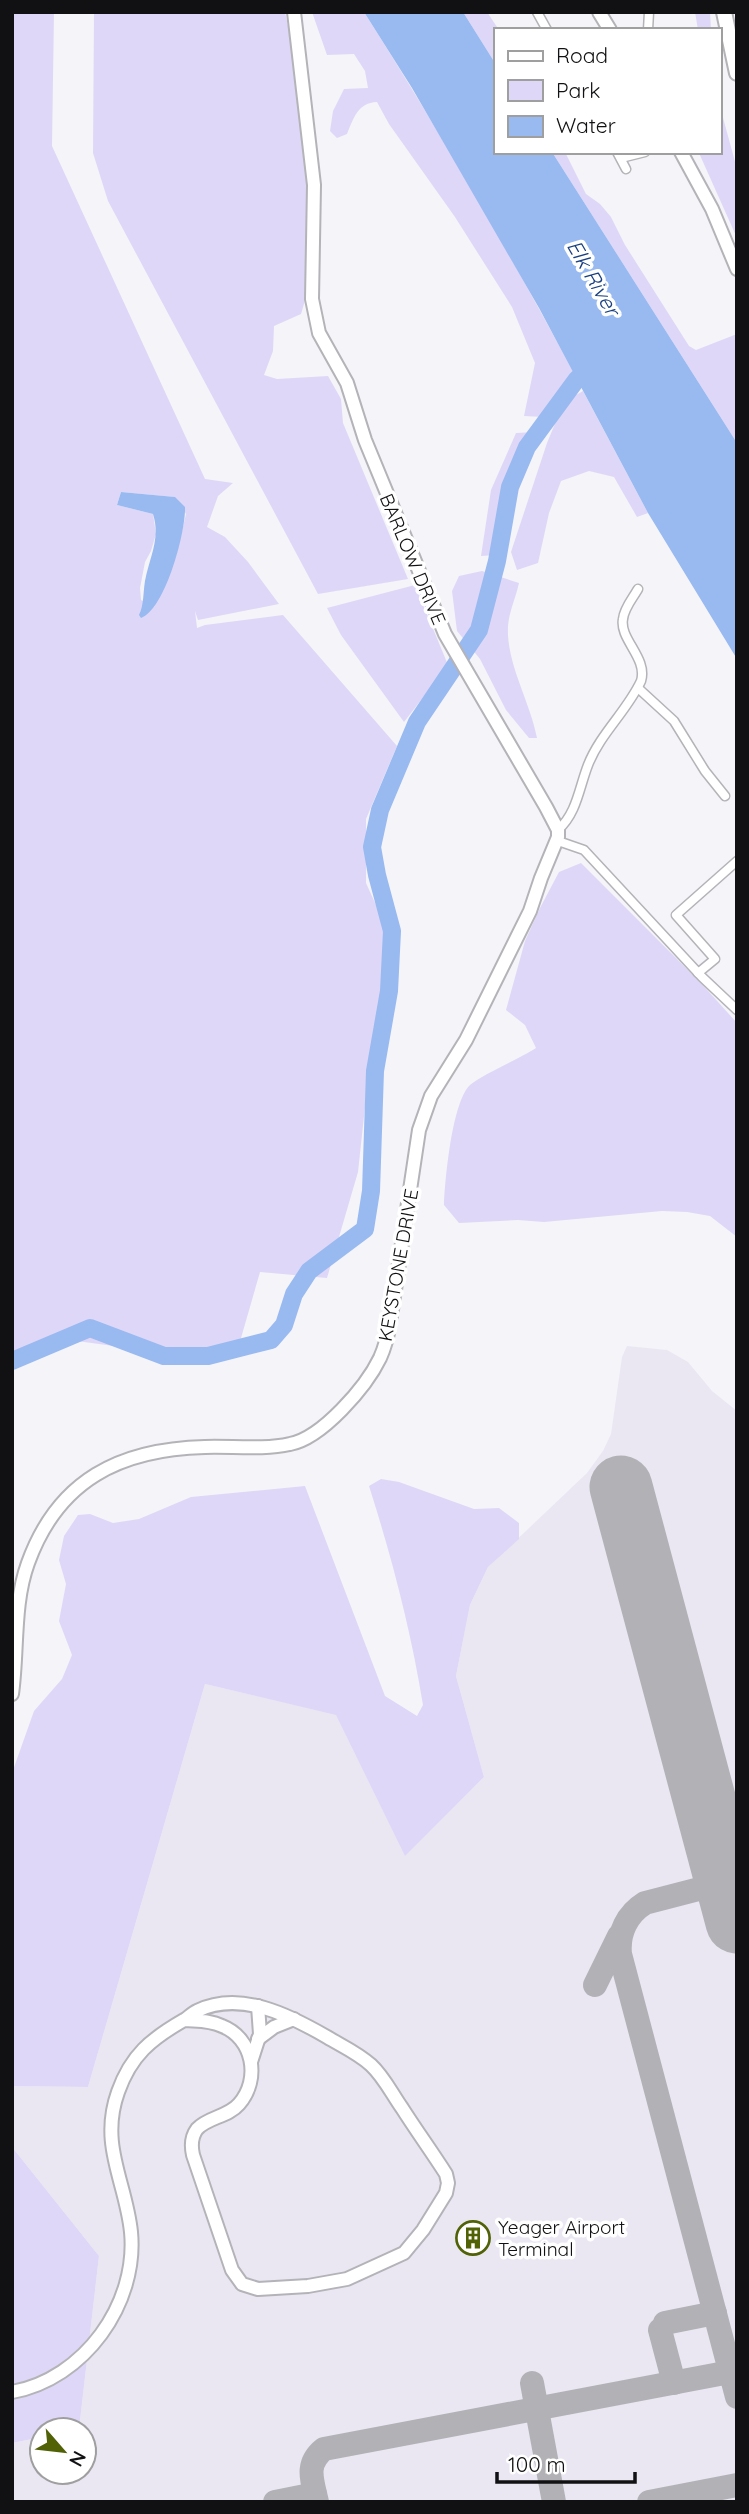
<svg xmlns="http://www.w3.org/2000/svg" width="749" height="2514" font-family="Quicksand,sans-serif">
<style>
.built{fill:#eae7f3}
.green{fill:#dfd7f7;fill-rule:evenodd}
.water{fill:#98baf0}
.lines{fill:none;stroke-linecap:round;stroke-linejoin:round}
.river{stroke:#98baf0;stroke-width:18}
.taxiway{stroke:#b2b2b6;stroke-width:24}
.runway{stroke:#b2b2b6;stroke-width:63}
.street-casing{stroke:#b4b3b8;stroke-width:11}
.secondary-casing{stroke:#b4b3b8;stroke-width:16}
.primary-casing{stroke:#b4b3b8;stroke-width:16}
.highway-casing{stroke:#b4b3b8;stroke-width:18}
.street{stroke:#fff;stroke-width:8}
.secondary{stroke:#fff;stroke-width:12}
.primary{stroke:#fff;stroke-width:12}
.highway{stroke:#fff;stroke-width:14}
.labels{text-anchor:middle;stroke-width:7;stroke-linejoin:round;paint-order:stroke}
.street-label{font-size:19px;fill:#111012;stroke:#fff}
.poi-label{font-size:19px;fill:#111012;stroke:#fff;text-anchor:start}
.water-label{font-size:21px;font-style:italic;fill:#183f7f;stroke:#fff}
</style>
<rect width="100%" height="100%" fill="#f5f4f9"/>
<path class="built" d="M627,1346L667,1350L688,1362L712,1391L737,1411V2502H12V2443L42,2437V2472H84V2430H75L79,2429L99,2256L12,2147V2086L88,2087L205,1684L336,1714L405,1855L484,1777L456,1676L470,1605L488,1567L587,1473L603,1451L611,1434L622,1357Z"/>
<g class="green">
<path d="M12,12H54L52,146L205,479L233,483L218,496L207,527L225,537L248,562L279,604L198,620L195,611L197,628L205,625L283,615L397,746L366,819V883L385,925L387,975L368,1079L358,1172L327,1278L260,1272L239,1345L182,1361L136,1349L62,1339L12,1359ZM121,492L174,497L186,514L176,556L154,607L141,600L140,588L145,562L151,551L156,534L153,514L117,505Z"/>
<path d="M94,12H285L297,68L312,227L306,297L301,314L274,326L273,351L264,375L277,379L328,376L341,399L343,423L408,579L318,594L108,201L93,153Z"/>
<path d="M312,12H364C439,130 509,252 575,375L543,417L524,416L535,363L512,307L455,217L389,124L377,102C358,103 354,117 347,134L337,138L330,131L333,111L344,89L368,88L365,71L354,54L327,55Z"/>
<path d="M463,12H487L499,30H495V63Z"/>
<path d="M695,12H710L711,30H698Z"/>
<path d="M719,103L737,169V238L699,153L719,152Z"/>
<path d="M552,152H565L586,194L600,204L611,217L625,245L689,346L696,350L737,334V443Z"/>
<path d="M583,391L648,513L637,517L614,477L589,471L561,481L549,513L538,563L517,570L511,552L547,443L564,402Z"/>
<path d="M535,432L510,473L501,509L496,555L481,556L491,490L516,433Z"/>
<path d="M482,571L519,583C516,597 509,612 508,626C506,663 530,701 537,738H529L506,710L480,659L457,631L452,591L459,576Z"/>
<path d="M415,585L448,665L404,722L341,635L327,608Z"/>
<path d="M581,863L700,982L737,1023V1237L710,1216L687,1212L662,1211L544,1222L518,1220L459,1223L444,1205C445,1180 452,1102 470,1085C483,1074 519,1059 536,1048L525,1025L506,1010L525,941L540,908L559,872Z"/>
<path d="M381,1479L399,1482L474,1509L499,1508L519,1523V1539L488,1567L470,1605L456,1676L484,1777L405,1856L336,1715L205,1684L88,2087L12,2086V1773L34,1711L62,1679L72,1655L59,1621L66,1584L59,1560L64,1536L78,1515L90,1514L113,1523L139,1519L191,1497L305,1486L385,1696L417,1716L423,1705C411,1631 392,1558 369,1486Z"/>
<path d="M12,2147L99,2256L79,2429L42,2430V2437L12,2443Z"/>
</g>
<g class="water">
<path d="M364,12H463L495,63V152H552L737,443V659L648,513L539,308L412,88Z"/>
<path d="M121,492L175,497L185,507C186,532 165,610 141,618L139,615C144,605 143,593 145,581C149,558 161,539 153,514L117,505Z"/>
</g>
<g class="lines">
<path class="river" d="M12,1361L90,1328L164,1356H208L271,1340L284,1325L294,1294L309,1271L365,1229L371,1191L375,1071L389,991L392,931L377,875L372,847L380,810L417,722L479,630L497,561L510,487L527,447L577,379"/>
<g class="taxiway">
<path d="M726,1882L645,1903C627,1914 618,1933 620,1954L737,2397"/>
<path d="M595,1985L619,1936"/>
<path d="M665,2323L715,2313"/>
<path d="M660,2330L674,2383"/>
<path d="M532,2383L554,2502"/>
<path d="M275,2502L315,2494"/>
<path d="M317,2502C312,2480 305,2464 324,2449L730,2372"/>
<path d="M649,2502L737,2485"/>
</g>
<path class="runway" d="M621,1487L737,1922"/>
<g class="street-casing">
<g id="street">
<path d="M537,12L547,30"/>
<path d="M648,30L649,12"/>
<path d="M617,152L626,169"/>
<path d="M621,158L645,152"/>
<path d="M638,688L674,721L705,771L725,796"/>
<path d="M558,830C577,813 579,788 588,765C600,734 627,711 641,681C648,658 619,639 623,619C624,608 633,598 638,589"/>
<path d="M558,841L584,850L702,977L737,1010"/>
<path d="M698,973L715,959L676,915L737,861"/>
</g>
</g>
<g class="secondary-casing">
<g id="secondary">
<path d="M12,1694C18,1651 13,1604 28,1563C58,1480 120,1449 205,1447C232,1446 263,1450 290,1444C322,1438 366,1387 380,1358C385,1347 388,1335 390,1323L419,1130L431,1096L466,1040L530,911L541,878L558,837V830L546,807L445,634L365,440L347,383L319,333L312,299L314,185L294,12"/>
<path d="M258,2039L274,2027L294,2019"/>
<path d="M251,2062L260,2034L258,2006"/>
<path d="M12,2392C84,2379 138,2304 131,2232C126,2182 99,2145 118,2092C131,2055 151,2039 184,2020C188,2018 192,2013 197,2011C240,1990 289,2015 327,2037C342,2046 358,2053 371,2065C384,2077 392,2094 402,2108C416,2130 432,2152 446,2174L448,2183L446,2193L423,2230L404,2253L347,2279L308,2286L258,2289L242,2284L232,2270L193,2155C191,2146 191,2137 197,2129C208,2117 228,2117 239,2104C261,2079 253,2038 222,2026C210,2020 197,2021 185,2020"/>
</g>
</g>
<g class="primary-casing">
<g id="primary">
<path d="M599,12L610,30"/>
<path d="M681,152L712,209L737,269"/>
</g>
</g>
<g class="highway-casing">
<path id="highway" d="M724,12L737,73"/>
</g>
<use href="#street" class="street"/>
<use href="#secondary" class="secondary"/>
<use href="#primary" class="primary"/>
<use href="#highway" class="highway"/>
</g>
<defs>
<g id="building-ring" transform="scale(1.75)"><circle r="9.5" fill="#fff" stroke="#506106" stroke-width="1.5"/><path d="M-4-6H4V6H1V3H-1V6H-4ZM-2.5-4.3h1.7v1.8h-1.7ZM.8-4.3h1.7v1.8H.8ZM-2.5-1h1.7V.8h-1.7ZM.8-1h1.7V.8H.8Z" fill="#506106"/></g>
</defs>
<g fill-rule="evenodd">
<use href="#building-ring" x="473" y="2238"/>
</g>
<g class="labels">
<g class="street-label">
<text transform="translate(413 559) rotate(67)" y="7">BARLOW DRIVE</text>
<text transform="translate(398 1265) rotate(-80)" y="7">KEYSTONE DRIVE</text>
</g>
<g class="poi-label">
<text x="498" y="2234">Yeager Airport<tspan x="498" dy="22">Terminal</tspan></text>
</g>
<g class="water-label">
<text transform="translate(593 278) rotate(60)" y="7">Elk River</text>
</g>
</g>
<rect width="749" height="2514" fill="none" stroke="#111012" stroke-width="28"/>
<rect x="494" y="28" width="228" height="126" fill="#ffffff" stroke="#a09fa0" stroke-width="2"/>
<rect x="508" y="51" width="35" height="10" fill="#ffffff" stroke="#a09fa0" stroke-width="2"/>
<text x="556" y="63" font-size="21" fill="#111012">Road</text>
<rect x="508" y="80" width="35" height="21" fill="#dfd7f7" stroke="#a09fa0" stroke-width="2"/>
<text x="556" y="98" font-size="21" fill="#111012">Park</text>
<rect x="508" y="116" width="35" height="21" fill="#98baf0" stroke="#a09fa0" stroke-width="2"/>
<text x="556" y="133" font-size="21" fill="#111012">Water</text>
<g transform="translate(63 2451) rotate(118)"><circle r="33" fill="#ffffff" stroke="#a09fa0" stroke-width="2"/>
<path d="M0-5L12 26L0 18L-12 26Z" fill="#506106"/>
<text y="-10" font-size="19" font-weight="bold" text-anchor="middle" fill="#111012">N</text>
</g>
<path d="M497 2472v10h138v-10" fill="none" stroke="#111012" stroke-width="3.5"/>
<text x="508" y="2472" font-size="21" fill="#111012" stroke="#ffffff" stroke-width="5" paint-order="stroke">100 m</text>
</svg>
